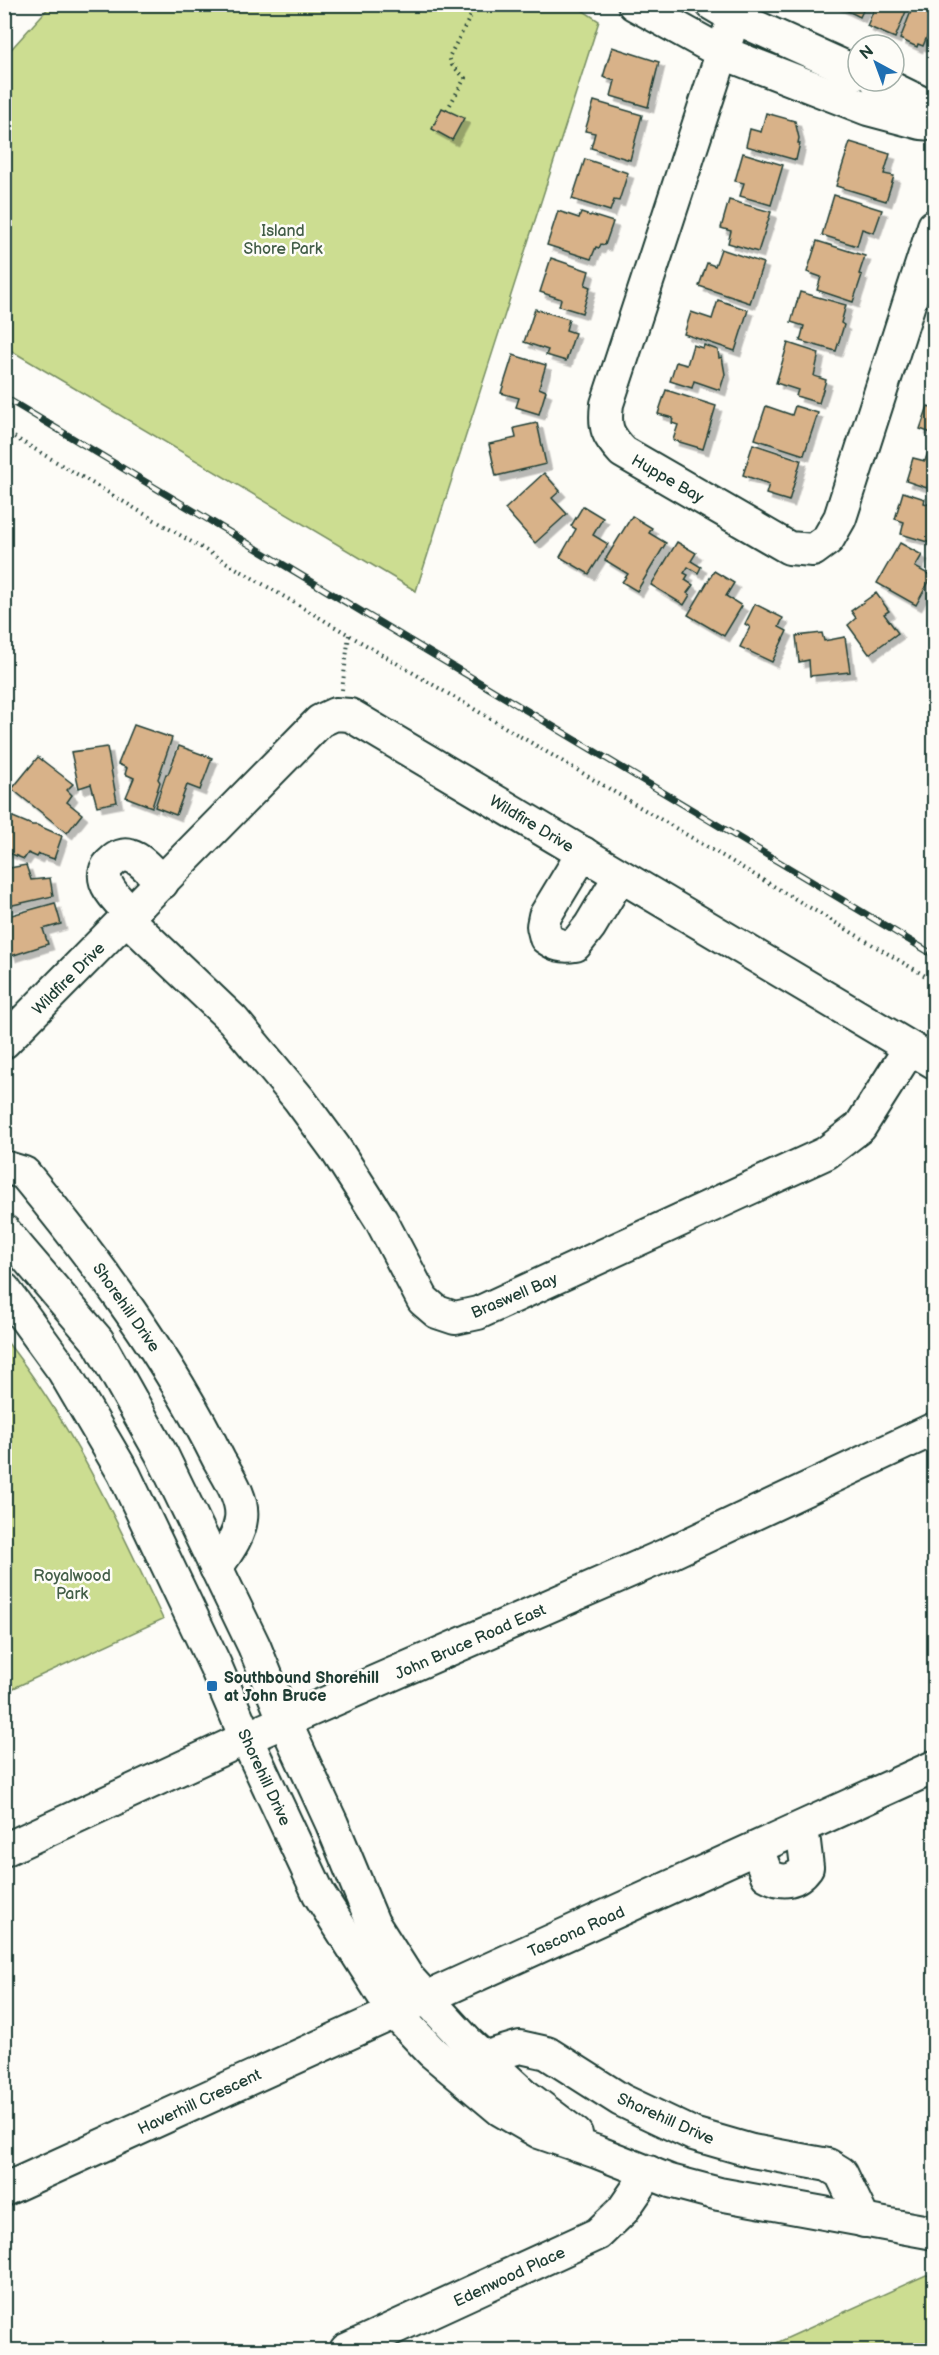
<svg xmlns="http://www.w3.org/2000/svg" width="939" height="2355" font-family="'Balsamiq Sans',sans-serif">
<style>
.green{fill:#ccdd91;stroke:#768d62;stroke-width:1.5}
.building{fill:#d8b289;stroke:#1f3d34;stroke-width:1.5;filter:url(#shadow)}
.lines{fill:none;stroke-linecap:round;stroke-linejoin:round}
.minor-casing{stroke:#1f3d34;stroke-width:36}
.path{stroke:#1f3d34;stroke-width:4;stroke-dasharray:1.5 4.5;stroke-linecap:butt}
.minor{stroke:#fdfcf7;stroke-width:32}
.rail-casing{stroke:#1f3d34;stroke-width:7}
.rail{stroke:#fdfcf7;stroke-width:4.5;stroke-dasharray:14;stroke-linecap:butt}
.poi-dot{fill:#1f6fb2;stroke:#fdfcf7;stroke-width:2}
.labels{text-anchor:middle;stroke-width:5;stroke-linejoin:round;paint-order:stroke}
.park-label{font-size:16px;fill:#425d47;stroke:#fdfcf7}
.street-label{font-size:16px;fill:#1f3d34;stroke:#fdfcf7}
.poi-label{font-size:16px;font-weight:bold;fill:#1f3d34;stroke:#fdfcf7;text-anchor:start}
</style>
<defs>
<filter id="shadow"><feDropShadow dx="5.5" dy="5.5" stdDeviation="0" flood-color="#0004"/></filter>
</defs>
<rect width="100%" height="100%" fill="#fdfcf7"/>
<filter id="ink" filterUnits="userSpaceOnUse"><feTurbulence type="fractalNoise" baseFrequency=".0167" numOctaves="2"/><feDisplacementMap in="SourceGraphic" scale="12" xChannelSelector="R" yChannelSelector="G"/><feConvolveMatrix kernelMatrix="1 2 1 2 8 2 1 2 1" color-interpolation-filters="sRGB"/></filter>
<g filter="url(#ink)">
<g class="green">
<path d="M573,4L599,21L416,591L5,347V56L51,5Z"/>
<path d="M4,1338C72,1423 117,1521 163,1619L5,1692Z"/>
<path d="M926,2275L934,2276V2350H761Z"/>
</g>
<g class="building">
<path d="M834,4H866L860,17Z"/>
<path d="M876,4H909L895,38L867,26Z"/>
<path d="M914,4H934V20L923,46L918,44L917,47L900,39Z"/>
<path d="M612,47L659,62L648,107L611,96L615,81L603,77Z"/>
<path d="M594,101L642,115L630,160L591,148L595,133L585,131Z"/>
<path d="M442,108L464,118L452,140L432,129Z"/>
<path d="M766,113L795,121L799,138L798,143H800L796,160L746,146L750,129L761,132Z"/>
<path d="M850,142L890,154L884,174L894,176L886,201L836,186Z"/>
<path d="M743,153L783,165L771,205L740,196L744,183L735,181Z"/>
<path d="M585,159L628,173L619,201L614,200L610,211L572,199Z"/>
<path d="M834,195L882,210L874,233L862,229L857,246L822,235Z"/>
<path d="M729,200L771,212L758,252L728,243L731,231L721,228Z"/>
<path d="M558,211L579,218L581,213L590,216L591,215L613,222L605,245L601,244L599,248L596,247L591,259L547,245Z"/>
<path d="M817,241L865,256L859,274L862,275L853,302L817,290L821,277L807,272Z"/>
<path d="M721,249L763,263L750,303L699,286L707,263L715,266Z"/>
<path d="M551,258L589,271L585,285L590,287L582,313L559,306L561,299L540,292Z"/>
<path d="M800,292L846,305L841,323L844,325L836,351L800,341L804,326L791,322Z"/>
<path d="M718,300L748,310L735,351L684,334L691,312L712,319Z"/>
<path d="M535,309L569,319L566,330L575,333L566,361L546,355L548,350L524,342Z"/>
<path d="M788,343L819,353L814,376L826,380L819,403L796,396L798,390L776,383Z"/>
<path d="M693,345L703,348L704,345L718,350L719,358L722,357L725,374L720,390L694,381L692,388L670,381L676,362L687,365Z"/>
<path d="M513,355L546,365L539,388L546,391L539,414L516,407L519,398L501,393Z"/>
<path d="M666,390L716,406L703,449L673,440L678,425L672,423L673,418L658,414Z"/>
<path d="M766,406L792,415L795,406L818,413L804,455L755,439Z"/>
<path d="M928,406L934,408V434L920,429Z"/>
<path d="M537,423L546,464L496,476L489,444L516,438L514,428Z"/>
<path d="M932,440L934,441V486L928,484L927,488L906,481L913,458L925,461Z"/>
<path d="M753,444L801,460L789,501L766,494L769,484L743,475Z"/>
<path d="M544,473L560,491L552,498L567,514L535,543L505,509Z"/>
<path d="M903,492L925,499L924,503L934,506V544L901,534L904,522L895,519Z"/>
<path d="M583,506L603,518L593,535L608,544L589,574L560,557L576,529L571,526Z"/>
<path d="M632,516L652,528L649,533L666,543L637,591L622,582L628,574L605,560Z"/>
<path d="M677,542L696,553L691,561L701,567L698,573L688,567L684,573L688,575L685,580L693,585L687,593L690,595L684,605L651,585Z"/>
<path d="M900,543L922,555L915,567L932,576L916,605L877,583Z"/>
<path d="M714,571L734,583L726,596L742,606L724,636L688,615Z"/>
<path d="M876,593L889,611L884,614L898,633L869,654L848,625L856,618L851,611Z"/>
<path d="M755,604L783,618L779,627L787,631L772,662L740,647L750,627L745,624Z"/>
<path d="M822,633L824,641L845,637L850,672L810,676L809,660L799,662L796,636Z"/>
<path d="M134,725L172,738L158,779L160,782L152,807L126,797L134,778L125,774L127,768L118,764Z"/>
<path d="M179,746L212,758L200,790L187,785L176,815L155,807L166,774H168Z"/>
<path d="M107,747L117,802L97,806L91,784L79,788L71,752Z"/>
<path d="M38,757L73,784L67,790L72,795L67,802L82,814L67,833L12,789Z"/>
<path d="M4,816L13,817L32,825H37L62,836L54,859L39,854L37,857L28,853L24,859L4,851Z"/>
<path d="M26,865L31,880L50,878L53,896L4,907V869Z"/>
<path d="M55,903L61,924L43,929L48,944L11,956L7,942L4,941V917Z"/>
</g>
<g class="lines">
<g class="minor-casing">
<g id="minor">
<path d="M634,4L721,52L868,109L921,123L934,124"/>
<path d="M712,4L734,17L858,73"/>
<path d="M734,17L607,404C604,428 607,435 623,452L789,548L813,550L828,539L840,518L934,226"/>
<path d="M877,81L934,109"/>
<path d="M583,853L545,916L543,926L546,938C556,945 562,947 575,945L590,926L620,876"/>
<path d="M131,914C119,901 91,878 113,861C117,857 124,854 130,856C142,859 154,875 162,883"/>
<path d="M127,919L233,1020L299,1099L335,1148L381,1220L423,1300L437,1312L455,1318L478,1313L826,1153L860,1127L910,1048"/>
<path d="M4,1042L320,721L335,714L350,715L934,1062"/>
<path d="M4,1167L24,1173C98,1263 167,1355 219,1460C228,1476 244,1499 241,1519C239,1537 226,1553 216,1568"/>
<path d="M4,1231L98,1341L162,1455L254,1646L285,1722L332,1824L373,1923L408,1978L467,2042L522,2093L576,2134"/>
<path d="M4,1289L63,1370L124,1474L215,1665L246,1738L319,1894L394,2012L432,2052L501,2110L539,2132L597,2152L670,2181L719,2194L934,2233"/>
<path d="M757,1849L767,1875C783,1884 796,1882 807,1867L804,1842L799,1830"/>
<path d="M4,1850L246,1738L666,1555L934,1429"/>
<path d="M483,2058L520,2047L547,2053L621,2100L693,2134L752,2151L828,2165L841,2173L864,2221"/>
<path d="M4,2190L934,1767"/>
<path d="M346,2350L598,2234L623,2210L649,2172"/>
</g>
</g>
<g class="path">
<path d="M447,110L465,78L452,65L449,57L477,4"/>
<path d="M4,431L934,981"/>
<path d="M342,690L349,635"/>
</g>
<use href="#minor" class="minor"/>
<g class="rail-casing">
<path id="rail" d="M4,397L934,955"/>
</g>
<use href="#rail" class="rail"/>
</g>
</g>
<rect class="poi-dot" x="206" y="1680" width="12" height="12" rx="3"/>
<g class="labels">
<g class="park-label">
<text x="283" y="236">Island<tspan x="283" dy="18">Shore Park</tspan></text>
<text x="72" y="1581">Royalwood<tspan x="72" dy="18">Park</tspan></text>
</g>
<g class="street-label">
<text transform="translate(668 478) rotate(30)" y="6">Huppe Bay</text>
<text transform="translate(532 823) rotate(31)" y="6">Wildfire Drive</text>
<text transform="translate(68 978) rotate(-45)" y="6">Wildfire Drive</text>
<text transform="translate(514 1295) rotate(-23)" y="6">Braswell Bay</text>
<text transform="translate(127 1307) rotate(55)" y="6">Shorehill Drive</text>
<text transform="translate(470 1641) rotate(-24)" y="6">John Bruce Road East</text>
<text transform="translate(265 1777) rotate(65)" y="6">Shorehill Drive</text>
<text transform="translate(576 1931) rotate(-24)" y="6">Tascona Road</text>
<text transform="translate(199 2101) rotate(-25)" y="6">Haverhill Crescent</text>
<text transform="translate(666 2118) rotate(24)" y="6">Shorehill Drive</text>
<text transform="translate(509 2276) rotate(-25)" y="6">Edenwood Place</text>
</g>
<g class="poi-label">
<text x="224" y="1683">Southbound Shorehill<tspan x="224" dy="18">at John Bruce</tspan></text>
</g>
</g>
<rect width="939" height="2355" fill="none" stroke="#fdfcf7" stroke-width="24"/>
<rect x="12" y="12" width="915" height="2331" fill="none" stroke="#1f3d34" stroke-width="2" filter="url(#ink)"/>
<g transform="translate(876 63) rotate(319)"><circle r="28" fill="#fdfcf7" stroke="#a4b0a9" stroke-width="1.5"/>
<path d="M0-4.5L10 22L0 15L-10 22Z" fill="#1f6fb2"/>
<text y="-9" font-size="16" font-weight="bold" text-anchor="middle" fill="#1f3d34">N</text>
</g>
</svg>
